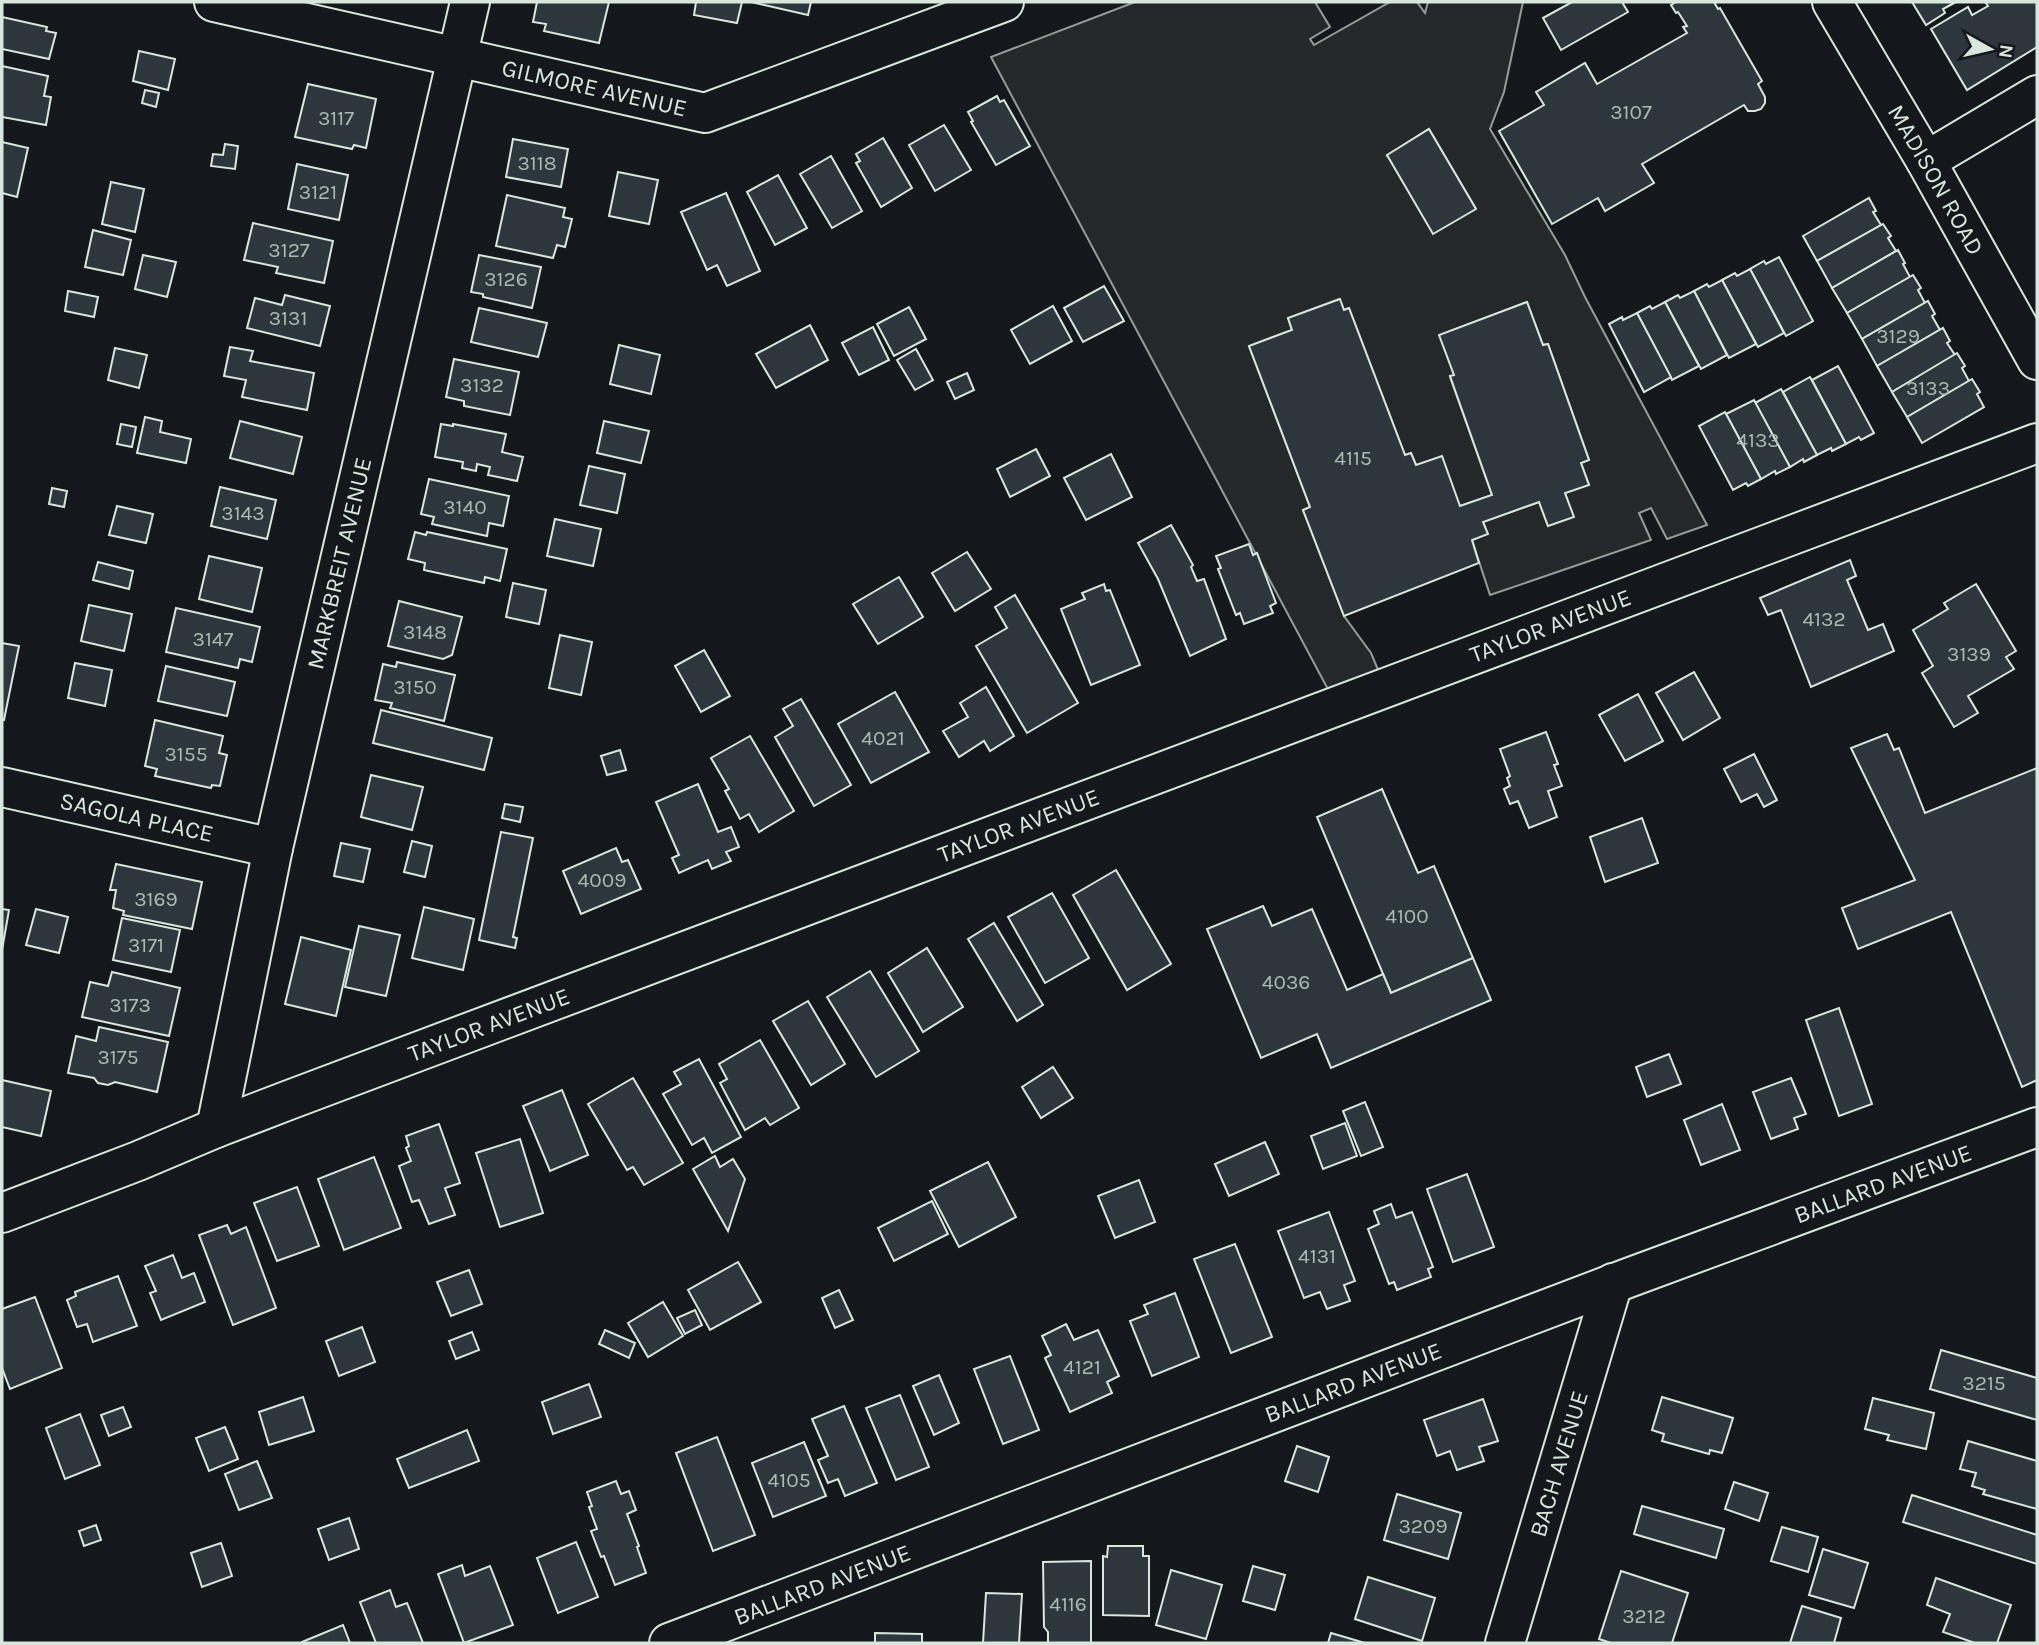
<svg xmlns="http://www.w3.org/2000/svg" width="2039" height="1645" font-family="Karla,sans-serif">
<style>
.parking{fill:#24282b;stroke:#939e99;stroke-width:2;fill-rule:evenodd}
.building{fill:#2c363c;stroke:#d8e6dc;stroke-width:2}
.lines{fill:none;stroke-linecap:round;stroke-linejoin:round}
.minor-casing{stroke:#d8e6dc;stroke-width:42}
.major-casing{stroke:#d8e6dc;stroke-width:42}
.minor{stroke:#14181c;stroke-width:38}
.major{stroke:#14181c;stroke-width:38}
.labels{text-anchor:middle;stroke-width:5;stroke-linejoin:round;paint-order:stroke}
.number-label{font-size:21px;fill:#adbab4}
.street-label{font-size:24px;fill:#d8e6dc;stroke:#14181c}
</style>
<rect width="100%" height="100%" fill="#14181c"/>
<path class="parking" d="M1135,2H1315L1330,27L1310,39L1314,45L1390,2H1417L1425,13L1428,2H1523L1504,92L1490,129L1565,255L1585,297L1707,525L1667,539L1651,508L1639,513L1651,540L1490,595L1472,540L1487,534L1483,522L1539,502L1548,526L1573,517L1565,493L1589,485L1581,463L1589,460L1548,344L1543,345L1527,302L1440,335L1454,375L1450,377L1492,495L1460,506L1416,465L1411,453L1405,455L1349,308L1344,310L1339,299L1288,318L1292,330L1249,346L1310,507L1303,510L1344,616L1371,653L1379,672L1331,695L991,57ZM1429,129L1476,209L1387,156Z"/>
<g class="building">
<path d="M537,2H609L599,43L544,31L546,24L533,22Z"/>
<path d="M696,2H742L737,23L694,15Z"/>
<path d="M751,2H811L808,15Z"/>
<path d="M1572,2H1622L1628,12L1561,50L1543,18Z"/>
<path d="M1676,2H1714L1718,9L1720,8L1762,81L1758,84L1765,97V103L1761,109L1755,111H1748L1744,105L1642,164L1654,183L1605,211L1598,198L1552,224L1499,131L1544,105L1536,92L1585,63L1597,84L1687,33L1683,27L1687,26L1678,12L1676,13L1671,5Z"/>
<path d="M1912,2H1956L1943,9L1945,13L1926,25Z"/>
<path d="M1985,2H2037V47L1967,90L1931,29L1968,7L1972,15L1988,6Z"/>
<path d="M2,17L47,27L46,31L56,33L49,59L2,49Z"/>
<path d="M139,51L175,59L168,90L133,81Z"/>
<path d="M2,66L48,76L44,96L51,97L46,125L2,117Z"/>
<path d="M308,84L376,99L366,148L354,145L352,149L295,137Z"/>
<path d="M145,90L159,93L156,107L142,103Z"/>
<path d="M997,96L1000,102L1004,100L1030,146L996,165L971,122L973,121L968,112Z"/>
<path d="M944,125L971,170L935,191L909,145Z"/>
<path d="M1429,129L1476,209L1433,234L1387,155Z"/>
<path d="M883,138L912,188L881,207L856,163L860,161L856,154Z"/>
<path d="M513,139L568,149L561,187L506,177Z"/>
<path d="M2,142L28,148L17,197L2,193Z"/>
<path d="M225,144L238,146L235,169L211,166L213,154L223,155Z"/>
<path d="M831,156L862,211L832,228L800,174Z"/>
<path d="M297,164L348,175L339,220L288,209Z"/>
<path d="M618,172L658,180L649,224L609,216Z"/>
<path d="M778,175L807,228L775,245L747,192Z"/>
<path d="M111,182L144,189L135,232L102,224Z"/>
<path d="M726,193L760,271L727,286L717,265L707,270L681,212Z"/>
<path d="M507,195L565,208L563,217L572,219L565,247L557,245L553,258L496,246Z"/>
<path d="M1869,198L1876,211L1873,212L1881,225L1817,261L1803,236Z"/>
<path d="M253,223L333,241L324,283L276,273L278,267L244,260Z"/>
<path d="M1883,224L1891,236L1888,238L1896,251L1832,288L1817,261Z"/>
<path d="M93,230L131,240L123,275L85,267Z"/>
<path d="M1898,250L1905,263L1903,264L1910,277L1847,313L1832,288Z"/>
<path d="M143,255L176,262L167,297L135,289Z"/>
<path d="M479,255L541,267L532,308L483,297V294L471,292Z"/>
<path d="M1779,257L1813,321L1786,336L1750,269L1764,261L1766,264Z"/>
<path d="M1750,269L1784,333L1758,347L1722,280L1735,273L1737,276Z"/>
<path d="M1913,275L1921,288L1918,290L1925,303L1862,339L1847,313Z"/>
<path d="M1722,280L1756,344L1729,358L1694,291L1707,284L1709,287Z"/>
<path d="M1104,286L1124,321L1083,342L1064,308Z"/>
<path d="M68,291L98,297L94,317L65,311Z"/>
<path d="M1694,291L1727,355L1701,369L1665,302L1678,295L1680,298Z"/>
<path d="M285,295L330,306L320,346L247,328L255,298L282,305Z"/>
<path d="M1340,299L1344,310L1349,308L1405,455L1411,453L1416,465L1442,456L1460,506L1492,495L1450,376L1454,375L1439,335L1527,302L1543,345L1548,344L1589,460L1581,463L1589,485L1565,493L1574,517L1548,526L1539,502L1483,522L1488,534L1472,540L1479,563L1344,616L1303,510L1310,507L1249,346L1292,330L1288,318Z"/>
<path d="M1928,301L1935,314L1932,316L1940,330L1877,366L1862,339Z"/>
<path d="M1665,302L1699,366L1672,380L1637,313L1650,306L1652,309Z"/>
<path d="M1053,306L1072,341L1030,364L1011,330Z"/>
<path d="M909,307L926,339L894,356L877,324Z"/>
<path d="M479,308L547,323L538,357L471,342Z"/>
<path d="M1637,313L1671,377L1644,392L1609,324L1622,317L1623,320Z"/>
<path d="M810,325L828,360L776,388L756,354Z"/>
<path d="M873,327L889,360L859,375L842,343Z"/>
<path d="M1943,328L1950,341L1947,343L1955,355L1892,392L1877,366Z"/>
<path d="M619,345L660,355L651,394L610,384Z"/>
<path d="M230,347L253,351L250,361L314,373L307,410L242,397L246,380L224,376Z"/>
<path d="M115,348L147,355L139,388L108,380Z"/>
<path d="M916,349L933,380L915,390L897,360Z"/>
<path d="M1957,353L1965,366L1962,368L1969,381L1907,417L1892,392Z"/>
<path d="M454,359L519,372L510,415L464,406V401L446,397Z"/>
<path d="M1838,366L1874,433L1861,440L1859,437L1846,444L1812,380Z"/>
<path d="M967,373L974,390L955,399L947,382Z"/>
<path d="M1810,377L1846,444L1832,451L1831,448L1817,455L1783,392Z"/>
<path d="M1972,379L1980,392L1977,394L1984,407L1922,443L1907,417Z"/>
<path d="M1781,389L1817,455L1804,462L1803,459L1790,467L1755,403Z"/>
<path d="M1754,400L1790,467L1776,474L1775,471L1761,479L1726,414Z"/>
<path d="M1725,412L1761,479L1748,486L1746,483L1733,490L1699,426Z"/>
<path d="M145,417L162,421L160,432L191,439L186,463L137,453Z"/>
<path d="M240,421L302,437L293,474L230,458Z"/>
<path d="M604,421L649,431L641,463L597,453Z"/>
<path d="M121,424L136,427L132,447L117,444Z"/>
<path d="M441,424L453,426V424L506,434L502,452L523,457L517,481L488,475L490,467L477,464L476,471L462,468L463,462L435,457Z"/>
<path d="M1036,449L1050,476L1010,497L997,469Z"/>
<path d="M1111,454L1132,497L1086,520L1064,478Z"/>
<path d="M589,466L625,474L617,513L580,505Z"/>
<path d="M429,479L509,496L503,526L489,523L487,536L432,524L434,517L421,514Z"/>
<path d="M220,487L276,500L267,539L211,526Z"/>
<path d="M52,488L67,491L64,507L49,504Z"/>
<path d="M117,506L153,514L146,543L109,535Z"/>
<path d="M555,519L601,529L593,566L547,556Z"/>
<path d="M1171,525L1193,565L1191,567L1197,581L1204,579L1226,639L1190,656L1158,579L1138,543Z"/>
<path d="M415,532L426,535L427,532L507,549L500,581L485,577L484,583L424,570L425,563L408,559Z"/>
<path d="M1249,544L1253,555L1257,553L1276,603L1270,606L1273,613L1244,624L1240,613L1236,615L1218,569L1221,568L1216,556Z"/>
<path d="M967,552L991,589L955,611L932,573Z"/>
<path d="M209,556L262,568L252,612L199,599Z"/>
<path d="M1850,560L1856,576L1847,580L1868,630L1883,624L1894,651L1811,687L1781,610L1768,615L1760,598Z"/>
<path d="M98,562L133,571L129,589L93,580Z"/>
<path d="M899,577L923,617L878,644L853,604Z"/>
<path d="M513,583L546,590L539,624L506,617Z"/>
<path d="M1104,584L1106,591L1110,590L1140,665L1091,685L1061,609L1085,599L1082,593Z"/>
<path d="M1976,584L2016,651L2006,657L2014,669L1968,696L1978,713L1954,727L1922,673L1933,666L1913,630L1948,609L1944,603Z"/>
<path d="M1015,595L1078,703L1027,733L976,646L1007,628L995,607Z"/>
<path d="M399,601L462,617L452,655L443,659L388,646Z"/>
<path d="M89,605L132,614L124,651L81,641Z"/>
<path d="M176,608L260,627L252,662L240,659L238,668L166,652Z"/>
<path d="M560,635L592,642L581,695L549,688Z"/>
<path d="M2,643L19,646L4,720L2,719Z"/>
<path d="M704,650L730,696L701,712L675,666Z"/>
<path d="M397,662L455,675L444,721L390,708L392,703L375,700L383,664L396,667Z"/>
<path d="M75,663L112,670L105,706L68,698Z"/>
<path d="M166,666L235,682L227,716L158,701Z"/>
<path d="M1694,672L1720,718L1683,740L1656,693Z"/>
<path d="M986,687L1014,736L990,751L984,741L959,757L943,731L968,717L960,703Z"/>
<path d="M895,692L929,752L871,783L838,724Z"/>
<path d="M1638,694L1663,741L1625,761L1599,715Z"/>
<path d="M801,699L851,785L814,806L775,737L793,726L783,709Z"/>
<path d="M381,710L492,738L484,770L373,743Z"/>
<path d="M155,720L223,736L219,753L227,755L220,786L212,785L211,788L155,776L157,769L145,766Z"/>
<path d="M1546,732L1558,764L1554,765L1562,786L1548,791L1557,817L1529,828L1518,801L1510,804L1504,789L1510,786L1507,778L1510,776L1500,749Z"/>
<path d="M1887,734L1894,750L1899,748L1925,813L2037,768V1080L2022,1087L1951,912L1858,949L1842,908L1915,880L1851,748Z"/>
<path d="M750,736L794,811L759,832L749,814L740,819L725,791L729,789L711,758Z"/>
<path d="M620,750L626,770L607,775L601,756Z"/>
<path d="M1754,754L1777,800L1764,807L1757,794L1741,802L1724,769Z"/>
<path d="M371,775L423,787L412,830L361,817Z"/>
<path d="M698,784L718,832L731,827L739,847L726,852L731,861L712,869L708,860L679,873L672,858L679,855L656,802Z"/>
<path d="M1382,789L1418,873L1434,866L1473,958L1391,993L1317,817Z"/>
<path d="M505,804L523,807L520,822L502,818Z"/>
<path d="M1642,818L1658,863L1605,882L1590,837Z"/>
<path d="M501,832L533,838L513,937L517,938L515,948L479,940Z"/>
<path d="M412,841L432,846L425,877L404,872Z"/>
<path d="M341,843L370,849L363,882L334,876Z"/>
<path d="M616,848L622,862L628,860L641,889L581,914L563,871Z"/>
<path d="M116,864L202,882L192,929L123,915L124,911L113,908L116,890H110Z"/>
<path d="M1116,870L1171,964L1127,990L1073,895Z"/>
<path d="M1052,893L1089,958L1045,983L1008,917Z"/>
<path d="M1263,906L1272,926L1312,909L1347,990L1383,974L1391,993L1473,958L1491,1000L1331,1068L1317,1034L1261,1058L1207,929Z"/>
<path d="M424,907L474,919L463,970L412,958Z"/>
<path d="M2,909L9,910L2,950Z"/>
<path d="M36,909L68,917L59,953L26,945Z"/>
<path d="M122,918L180,930L171,972L113,960Z"/>
<path d="M994,923L1043,1005L1017,1021L968,939Z"/>
<path d="M359,926L400,935L386,996L345,987Z"/>
<path d="M301,937L351,950L336,1016L285,1004Z"/>
<path d="M927,948L963,1007L923,1032L888,973Z"/>
<path d="M870,971L919,1051L876,1077L827,997Z"/>
<path d="M112,972L180,988L169,1036L82,1017L90,982L108,986Z"/>
<path d="M808,1001L845,1064L811,1085L773,1021Z"/>
<path d="M1839,1008L1872,1104L1839,1116L1806,1020Z"/>
<path d="M99,1027L168,1042L157,1092L115,1082L108,1085L98,1083L94,1078L68,1073L76,1036L96,1041Z"/>
<path d="M760,1040L799,1108L770,1125L765,1118L745,1130L720,1083L727,1079L719,1064Z"/>
<path d="M1669,1054L1681,1084L1647,1097L1636,1067Z"/>
<path d="M699,1059L741,1137L712,1153L704,1138L692,1145L663,1094L681,1084L674,1072Z"/>
<path d="M1053,1067L1073,1098L1041,1118L1022,1087Z"/>
<path d="M633,1078L683,1163L644,1185L633,1167L627,1170L588,1104Z"/>
<path d="M1791,1078L1806,1114L1794,1118L1798,1129L1771,1139L1753,1092Z"/>
<path d="M2,1080L51,1091L41,1136L2,1127Z"/>
<path d="M562,1090L588,1155L550,1171L523,1106Z"/>
<path d="M1365,1102L1383,1147L1361,1156L1343,1111Z"/>
<path d="M1722,1104L1740,1150L1701,1165L1684,1120Z"/>
<path d="M1345,1123L1357,1156L1323,1169L1311,1136Z"/>
<path d="M439,1124L460,1183L445,1188L455,1215L429,1224L419,1200L412,1202L399,1166L411,1161L406,1148L409,1146L406,1136Z"/>
<path d="M520,1139L543,1213L500,1227L476,1153Z"/>
<path d="M1265,1142L1279,1174L1229,1196L1215,1164Z"/>
<path d="M715,1156L720,1167L733,1159L745,1179L728,1231L693,1169Z"/>
<path d="M374,1157L401,1228L344,1250L318,1179Z"/>
<path d="M988,1162L1016,1217L959,1247L930,1191Z"/>
<path d="M1467,1174L1494,1247L1453,1262L1427,1189Z"/>
<path d="M1139,1180L1155,1222L1115,1238L1098,1196Z"/>
<path d="M297,1187L319,1246L277,1261L254,1203Z"/>
<path d="M932,1201L948,1234L894,1261L878,1228Z"/>
<path d="M1391,1204L1396,1218L1412,1212L1433,1267L1428,1269L1431,1277L1397,1290L1394,1282L1389,1284L1368,1229L1379,1224L1374,1211Z"/>
<path d="M1329,1212L1355,1281L1344,1285L1350,1301L1327,1309L1320,1292L1304,1298L1278,1231Z"/>
<path d="M227,1225L231,1234L246,1227L276,1308L233,1325L199,1235Z"/>
<path d="M1235,1244L1272,1337L1231,1353L1194,1259Z"/>
<path d="M173,1255L182,1278L194,1273L205,1302L161,1320L150,1293L156,1291L145,1266Z"/>
<path d="M738,1262L761,1302L710,1330L688,1290Z"/>
<path d="M469,1270L482,1304L451,1316L437,1282Z"/>
<path d="M118,1276L137,1326L93,1342L87,1324L77,1327L67,1300L76,1296L75,1292Z"/>
<path d="M839,1290L853,1320L835,1328L822,1298Z"/>
<path d="M1175,1293L1199,1357L1152,1376L1130,1321L1148,1314L1144,1305Z"/>
<path d="M35,1297L62,1368L10,1389L2,1368V1309Z"/>
<path d="M663,1302L683,1336L648,1357L628,1323Z"/>
<path d="M695,1310L702,1325L685,1334L677,1318Z"/>
<path d="M1066,1324L1074,1340L1098,1330L1119,1376L1107,1382L1112,1393L1070,1412L1045,1358L1051,1355L1042,1336Z"/>
<path d="M362,1327L375,1362L339,1376L326,1341Z"/>
<path d="M605,1330L635,1343L629,1358L599,1344Z"/>
<path d="M472,1332L479,1350L456,1359L449,1341Z"/>
<path d="M1941,1350L2037,1378V1420L1930,1389Z"/>
<path d="M1010,1356L1039,1430L1003,1444L974,1369Z"/>
<path d="M939,1375L959,1423L934,1435L913,1386Z"/>
<path d="M589,1384L601,1417L553,1434L542,1402Z"/>
<path d="M900,1395L929,1467L896,1480L866,1408Z"/>
<path d="M303,1397L314,1431L269,1445L259,1412Z"/>
<path d="M1662,1397L1733,1418L1722,1453L1710,1450L1709,1454L1662,1441L1664,1434L1652,1430Z"/>
<path d="M1873,1398L1934,1413L1926,1449L1887,1440L1889,1435L1865,1429Z"/>
<path d="M1483,1399L1498,1441L1479,1447L1484,1461L1457,1470L1450,1451L1437,1456L1424,1420Z"/>
<path d="M844,1406L877,1483L845,1496L838,1479L828,1483L818,1460L828,1456L812,1419Z"/>
<path d="M123,1407L131,1427L109,1436L101,1415Z"/>
<path d="M80,1414L100,1465L65,1479L46,1428Z"/>
<path d="M225,1427L238,1459L209,1471L196,1438Z"/>
<path d="M467,1430L479,1461L409,1488L397,1459Z"/>
<path d="M717,1437L755,1535L713,1551L676,1453Z"/>
<path d="M1968,1441L2037,1461V1509L1983,1494L1985,1490L1972,1486L1976,1473L1960,1469Z"/>
<path d="M804,1442L826,1496L773,1517L752,1463Z"/>
<path d="M1297,1446L1329,1457L1318,1492L1285,1481Z"/>
<path d="M257,1461L272,1498L239,1510L225,1474Z"/>
<path d="M616,1481L621,1494L629,1491L636,1510L627,1514L639,1546L637,1547L646,1573L615,1585L604,1556L601,1557L591,1531L597,1529L589,1507L592,1506L587,1492Z"/>
<path d="M1734,1482L1768,1493L1759,1521L1725,1509Z"/>
<path d="M1397,1494L1461,1513L1448,1559L1384,1540Z"/>
<path d="M1912,1495L2037,1535V1564L1903,1522Z"/>
<path d="M1642,1506L1724,1529L1716,1558L1634,1534Z"/>
<path d="M349,1518L359,1549L329,1560L318,1529Z"/>
<path d="M96,1525L101,1540L84,1546L79,1531Z"/>
<path d="M1782,1527L1818,1537L1808,1572L1771,1561Z"/>
<path d="M576,1542L598,1597L558,1613L537,1558Z"/>
<path d="M221,1543L232,1576L202,1587L191,1553Z"/>
<path d="M1108,1546H1143V1556H1149V1616L1103,1615V1556L1107,1557Z"/>
<path d="M1823,1549L1868,1563L1854,1608L1809,1595Z"/>
<path d="M1091,1561V1643H1048V1632L1044,1627L1043,1562Z"/>
<path d="M462,1565L465,1576L490,1566L513,1625L464,1643L438,1574Z"/>
<path d="M1253,1566L1285,1575L1275,1610L1243,1601Z"/>
<path d="M1171,1570L1222,1585L1206,1639L1156,1625Z"/>
<path d="M1621,1571L1688,1593L1672,1643H1611L1599,1639Z"/>
<path d="M1368,1577L1435,1598L1422,1641L1355,1619Z"/>
<path d="M1936,1578L2011,1605L1997,1643H1975L1943,1632L1950,1614L1927,1605Z"/>
<path d="M390,1590L396,1607L407,1603L423,1643H376L360,1602Z"/>
<path d="M986,1593L1022,1594L1019,1643H983Z"/>
<path d="M1802,1606L1841,1618L1834,1643H1790Z"/>
<path d="M343,1625L350,1643H302V1642Z"/>
<path d="M875,1633L922,1634V1643H875Z"/>
<path d="M1331,1633L1365,1643H1328Z"/>
</g>
<g class="lines">
<g class="minor-casing">
<g id="minor">
<path id="s1" d="M214,2L705,113L1004,2"/>
<path d="M1926,161L2037,95"/>
<path id="s2" d="M2,787L273,848"/>
<path id="s3" d="M216,1128L273,848L470,2"/>
<path id="s4" d="M2,1213L138,1161L216,1128L289,1100L2037,443"/>
<path id="s5" d="M669,1643L1628,1278L2037,1127"/>
<path id="s6" d="M1505,1643L1613,1283"/>
</g>
</g>
<g class="major-casing">
<g id="major">
<path id="s7" d="M1832,2L1926,161L2037,360"/>
</g>
</g>
<use href="#minor" class="minor"/>
<use href="#major" class="major"/>
</g>
<g class="labels">
<g class="number-label">
<text x="1631" y="119">3107</text>
<text x="336" y="125">3117</text>
<text x="537" y="170">3118</text>
<text x="318" y="199">3121</text>
<text x="289" y="257">3127</text>
<text x="506" y="286">3126</text>
<text x="288" y="325">3131</text>
<text x="1898" y="343">3129</text>
<text x="482" y="392">3132</text>
<text x="1928" y="395">3133</text>
<text x="1758" y="447">4133</text>
<text x="1353" y="465">4115</text>
<text x="465" y="514">3140</text>
<text x="243" y="520">3143</text>
<text x="1824" y="626">4132</text>
<text x="425" y="639">3148</text>
<text x="213" y="646">3147</text>
<text x="1969" y="661">3139</text>
<text x="415" y="694">3150</text>
<text x="883" y="745">4021</text>
<text x="186" y="761">3155</text>
<text x="602" y="887">4009</text>
<text x="156" y="906">3169</text>
<text x="1407" y="923">4100</text>
<text x="146" y="952">3171</text>
<text x="1286" y="989">4036</text>
<text x="130" y="1012">3173</text>
<text x="118" y="1064">3175</text>
<text x="1317" y="1263">4131</text>
<text x="1082" y="1374">4121</text>
<text x="1984" y="1390">3215</text>
<text x="789" y="1487">4105</text>
<text x="1423" y="1533">3209</text>
<text x="1068" y="1611">4116</text>
<text x="1644" y="1623">3212</text>
</g>
<g class="street-label">
<text dy="8" stroke="none"><textPath href="#s1" startOffset="390">GILMORE AVENUE</textPath></text>
<text dy="8" stroke="none"><textPath href="#s7" startOffset="206">MADISON ROAD</textPath></text>
<text dy="8" stroke="none"><textPath href="#s3" startOffset="578">MARKBREIT AVENUE</textPath></text>
<text dy="8" stroke="none"><textPath href="#s4" startOffset="1656">TAYLOR AVENUE</textPath></text>
<text dy="8" stroke="none"><textPath href="#s2" startOffset="138">SAGOLA PLACE</textPath></text>
<text dy="8" stroke="none"><textPath href="#s4" startOffset="1088">TAYLOR AVENUE</textPath></text>
<text dy="8" stroke="none"><textPath href="#s4" startOffset="522">TAYLOR AVENUE</textPath></text>
<text dy="8" stroke="none"><textPath href="#s5" startOffset="1298">BALLARD AVENUE</textPath></text>
<text dy="8" stroke="none"><textPath href="#s5" startOffset="732">BALLARD AVENUE</textPath></text>
<text dy="8" stroke="none"><textPath href="#s6" startOffset="187">BACH AVENUE</textPath></text>
<text dy="8" stroke="none"><textPath href="#s5" startOffset="164">BALLARD AVENUE</textPath></text>
</g>
</g>
<rect width="2039" height="1645" fill="none" stroke="#d8e6dc" stroke-width="7"/>
<g transform="translate(1990 49) rotate(98)" stroke="#14181c" stroke-width="5" paint-order="stroke">
<path d="M0-5L12 26L0 18L-12 26Z" fill="#d8e6dc"/>
<text y="-10" font-size="19" font-weight="bold" text-anchor="middle" fill="#d8e6dc">N</text>
</g>
</svg>
